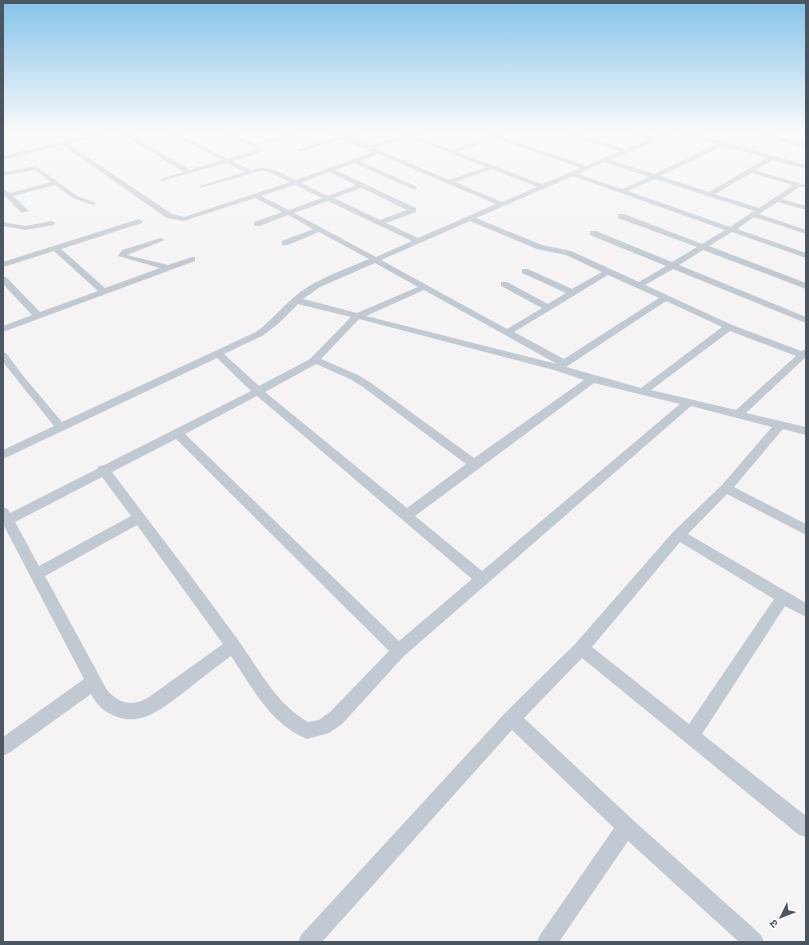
<svg xmlns="http://www.w3.org/2000/svg" width="809" height="945" font-family="'Varela Round','Noto Sans Devanagari',sans-serif">
<style>
.lines{fill:none;stroke-linecap:round;stroke-linejoin:round}
.minor{fill:#c1cad2;fill-rule:evenodd}
</style>
<rect width="100%" height="100%" fill="#f5f3f3"/>
<g class="lines">
<g class="minor">
<path d="M105,131H116L68,144L172,214L184,217L290,182L266,171H260L200,188V186L245,172L227,163L161,181V179L184,172L116,131H124L190,170L222,160L165,131H173L228,159L256,149L221,131H229L254,144L297,131H307L258,146L263,149L256,154L233,161L251,170C269,164 279,172 296,180L373,152L342,139L299,152L296,150L337,137L325,131C332,131 339,135 344,135C352,134 359,131 367,131L348,137L369,146L418,131H428L415,136L451,150L504,131H513L500,136L586,166L619,151L558,131H568L625,149L646,140L633,131H640L651,139L669,131H686L806,165V169L773,160L755,170L805,185V187H799L782,199L806,206V210L778,202L759,214L806,230V234L754,217L737,229L806,253V258L732,232L709,246L806,283V289L703,250L679,265L806,317V323L673,269L645,285L732,325L801,351L806,349V357L746,413L806,427V435L783,429L734,487L806,524V535L727,494L688,534L806,603V617L785,606L702,734L806,816V837L799,835L582,658L524,718L633,820L761,935L764,942H739L628,841L559,942H537L540,935L614,828L512,730L322,942H298L301,935L506,712L576,643L674,531L722,485L772,427L691,406L404,656L342,724L329,733L307,739C270,724 252,687 231,656C216,667 201,678 187,690C166,705 143,728 115,716C104,712 97,705 91,694L9,753L3,756V737L84,679L3,524V507L8,509L10,513L97,469L99,466L104,465L251,391L217,358L3,459V450L54,426L3,362V352L6,353L24,377L62,422L256,332C270,322 280,309 292,299C312,280 344,270 369,259L319,232L288,245H282V241L313,229L288,215L260,226H254V222L282,212L255,198L184,221L167,218L62,145L3,160V156ZM677,132L717,144L654,174L610,160ZM410,137L486,167L449,180L374,148ZM494,138L581,168L542,184L457,152ZM723,146L767,158L709,192L660,176ZM378,154L496,204L418,238L386,223L416,212V208L335,170L354,163L413,189H417V187L360,161ZM604,162L649,177L622,189L578,174ZM492,169L537,187L502,202L455,182ZM329,172L356,185L328,196L301,183ZM751,173L793,185L759,208L715,194ZM573,176L725,230L702,244L624,214H618V218L697,247L672,262L596,231H590V235L666,266L639,282L571,251L542,245L476,218ZM655,179L754,211L730,227L628,191ZM295,185L322,198L289,210L261,196ZM362,188L407,210L380,220L334,198ZM328,201L412,241L376,257L294,213ZM470,221L537,249L566,255L602,272L572,289L528,269H522V273L566,293L548,304L507,282H501V286L542,308L507,329L381,260ZM375,263L418,287L357,313L303,299L320,287ZM608,275L659,298L564,359L514,332ZM424,290L557,364L366,316ZM666,301L722,327L641,388L566,367ZM298,304L351,317L310,359L259,386L224,354L262,336L278,324ZM359,319L554,370L584,380L474,458L371,383L358,375L321,359ZM730,331L796,356L736,410L651,390ZM316,364L350,379L363,387L466,464L407,508L265,392ZM594,383L680,404L482,571L415,516ZM257,396L472,579L399,641L185,434ZM176,439L389,651L330,712L319,720L308,722C276,704 259,669 238,640C197,583 154,528 112,472ZM102,477L131,516L39,566L15,522ZM137,525L223,644L149,697C133,707 119,704 107,690L45,576ZM680,542L774,599L689,724L592,647Z"/>
<path d="M746,131H757L806,144V148Z"/>
<path d="M803,131L798,134L795,132L796,131Z"/>
<path d="M36,166L77,196L96,203L93,205L73,198L55,185L13,196L29,211L22,213L3,194V189L10,193L51,182L35,170L3,176V172Z"/>
<path d="M139,219L143,221L142,223L61,249L105,288L160,268L118,256L122,250L161,238L165,240L127,255L168,265L192,257H195V261L3,332V326L32,315L3,284V276L6,277L40,312L98,291L54,251L3,267V262Z"/>
<path d="M51,221L55,223L54,225L26,230L3,226V222L26,226Z"/>
</g>
</g>
<linearGradient id="sky" x2="0" y2="1"><stop stop-color="#85c3ea"/><stop offset="0.5" stop-color="#fafafa"/><stop offset="1" stop-color="#fafafa" stop-opacity="0"/></linearGradient>
<rect width="809" height="264" fill="url(#sky)"/>
<rect width="809" height="945" fill="none" stroke="#4a5661" stroke-width="8"/>
<g transform="translate(781 917) rotate(227)" stroke="#ffffff" stroke-width="3" paint-order="stroke">
<path d="M0-3L7 15L0 10L-7 15Z" fill="#4a5661"/>
<text y="-6" font-size="11" font-weight="bold" text-anchor="middle" fill="#4a5661">उ</text>
</g>
</svg>
